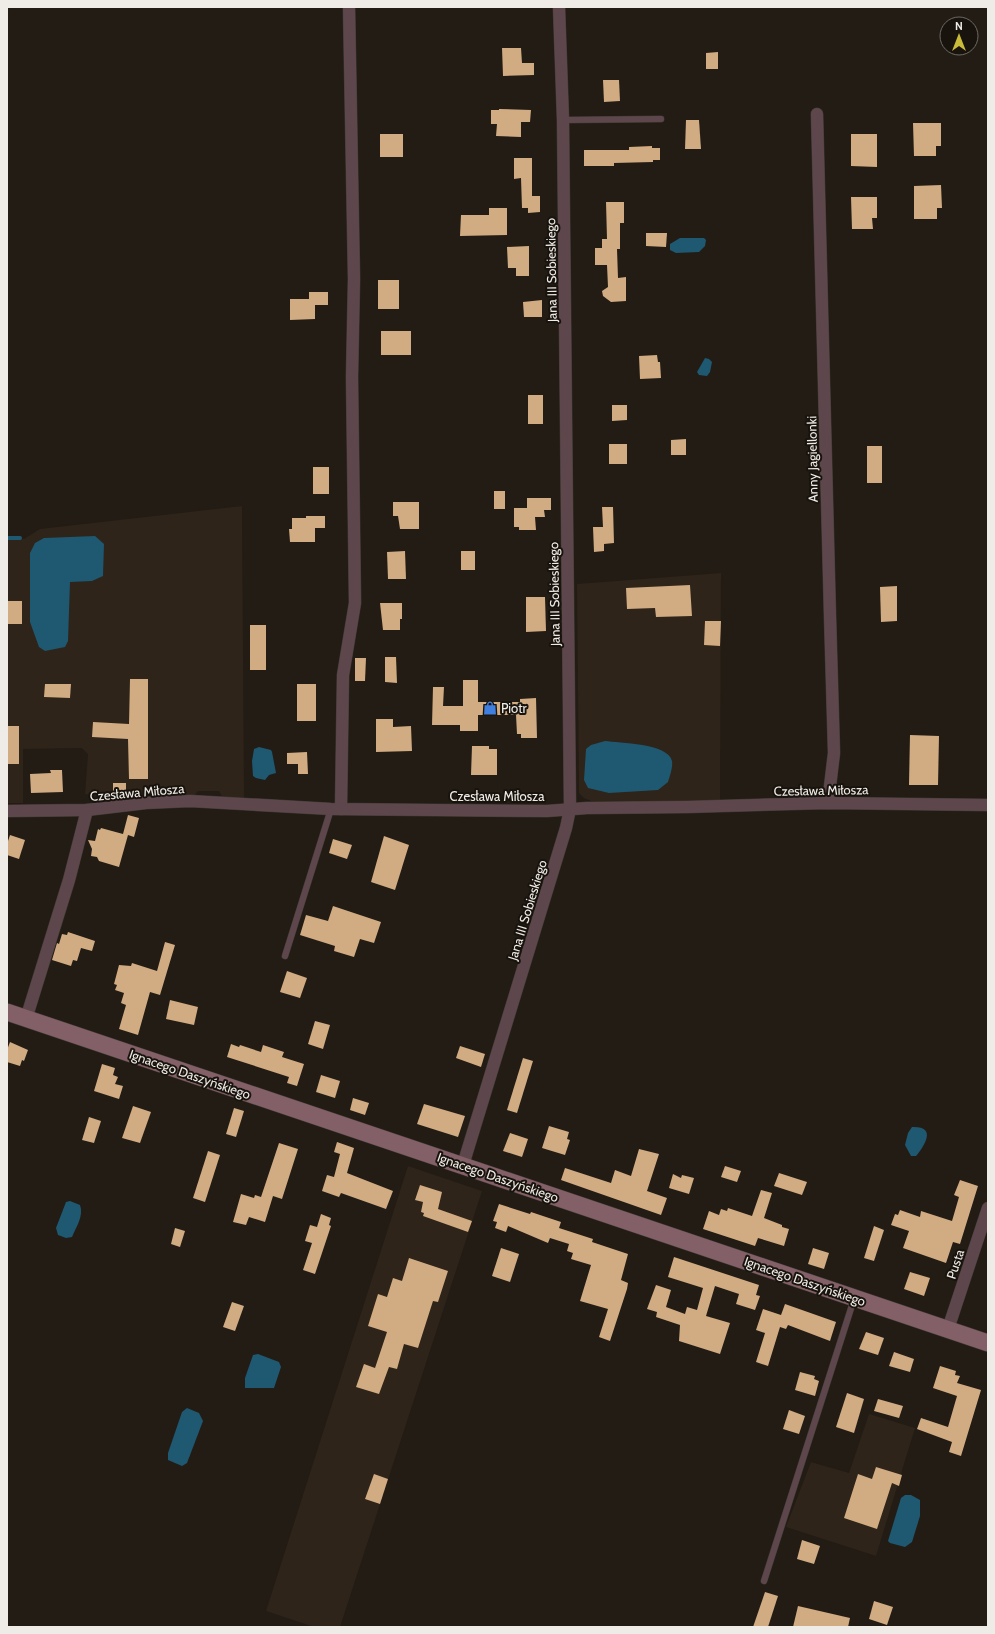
<svg xmlns="http://www.w3.org/2000/svg" width="995" height="1634" font-family="Cabin,sans-serif">
<style>
.built{fill:#2e2419}
.water{fill:#1f5871}
.lines{fill:none;stroke-linecap:round;stroke-linejoin:round}
.stream{stroke:#1f5871;stroke-width:4}
.building{fill:#d1ab82}
.lane-casing{stroke:#3f3932;stroke-width:7}
.street-casing{stroke:#3f3932;stroke-width:13}
.secondary-casing{stroke:#3f3932;stroke-width:18}
.lane{stroke:#5e474c;stroke-width:6}
.street{stroke:#5e474c;stroke-width:12}
.secondary{stroke:#835f67;stroke-width:17}
.labels{text-anchor:middle;stroke-width:4;stroke-linejoin:round;paint-order:stroke}
.street-label{font-size:13px;fill:#efebe6;stroke:#18130d}
.poi-label{font-size:13px;fill:#efebe6;stroke:#18130d;text-anchor:start}
</style>
<rect width="100%" height="100%" fill="#221c15"/>
<g class="built">
<path d="M242,506L244,798H223L219,791H198L193,797L108,800L99,796L85,794L88,754L82,748L23,749V803H7V538L24,539L40,529Z"/>
<path d="M721,573L720,801H591L584,798L579,793L577,584Z"/>
<path d="M408,1166L482,1191L340,1627H314L266,1611Z"/>
<path d="M869,1414L915,1428L876,1556L786,1527L811,1462L849,1473Z"/>
</g>
<g class="water">
<path d="M680,238H704L706,240L705,246L699,252L676,253L670,250V244Z"/>
<path d="M705,358L709,359L712,362L710,372L707,376L699,375L697,372Z"/>
<path d="M95,536L104,544L103,576L92,581L70,582L68,641L65,647L45,651L39,647L30,622V553L35,543L44,538Z"/>
<path d="M605,741C619,743 668,743 672,761C673,767 670,776 668,782L658,790L609,793L588,788L584,780L586,749L591,745Z"/>
<path d="M259,747L271,750L272,752L276,773L269,775L265,780L256,778L253,776L252,761L254,749Z"/>
<path d="M912,1127C937,1126 925,1145 916,1156H911L905,1145L908,1133Z"/>
<path d="M70,1201L80,1205C84,1216 76,1227 72,1237L66,1238L58,1235L56,1228L66,1202Z"/>
<path d="M258,1354L279,1362L281,1367L274,1388H245V1378L253,1355Z"/>
<path d="M187,1408L199,1413L203,1421L187,1463L182,1466L168,1460V1453L182,1412Z"/>
<path d="M905,1495H911L920,1500V1516L912,1542L905,1547L890,1543L888,1541L901,1498Z"/>
</g>
<g class="lines">
<path class="stream" d="M7,538H20"/>
</g>
<g class="building">
<path d="M502,48H521L522,63H534V75L503,76Z"/>
<path d="M718,52V69H706V53Z"/>
<path d="M603,80H619L620,101L604,102Z"/>
<path d="M499,109L531,110L530,122H521V137L496,136L497,124H491V110H499Z"/>
<path d="M686,120H699L701,149H685Z"/>
<path d="M913,123H941V146H936V156H914Z"/>
<rect x="380" y="134" width="23" height="23"/>
<path d="M851,134H877V167L851,166Z"/>
<path d="M652,146V148H660V160H653V162L614,163V166H584V150H629V147Z"/>
<path d="M514,158H532V196H540V212L528,213V208H522L521,178L514,179Z"/>
<path d="M941,185L942,208H937V219H914V186Z"/>
<path d="M851,197H877V218H872L873,229H852Z"/>
<path d="M606,202H624V223H620V249H617L618,278L626,277V301L611,302L603,296L602,291L608,287L607,265H595V248H602V239H607Z"/>
<path d="M489,208H507V235L460,236L461,215H489Z"/>
<path d="M646,233H667L666,247L646,246Z"/>
<path d="M529,246V276H516V268H508L507,247Z"/>
<rect x="378" y="280" width="21" height="29"/>
<path d="M309,292H328V305H315V319L290,320V299H309Z"/>
<path d="M542,300V317H524L523,302Z"/>
<rect x="381" y="331" width="30" height="24"/>
<path d="M657,355L658,362H660L661,378L640,379L639,356Z"/>
<rect x="528" y="395" width="15" height="29"/>
<path d="M612,405H627V420L612,421Z"/>
<path d="M686,439V455H671V440Z"/>
<rect x="609" y="444" width="18" height="20"/>
<rect x="867" y="446" width="15" height="37"/>
<rect x="313" y="467" width="16" height="27"/>
<rect x="494" y="491" width="11" height="18"/>
<path d="M527,498H551V510H544L545,517H535L536,530H519V527H514V508H527Z"/>
<path d="M393,502H419V529H400L398,516H393Z"/>
<path d="M602,507H613L614,543L604,544V551L594,552L593,527H603Z"/>
<path d="M306,516H325V528H315V542H290L289,529H292V518H306Z"/>
<path d="M405,551L406,579H388L387,552Z"/>
<rect x="461" y="551" width="14" height="19"/>
<path d="M690,585L692,616L656,617L655,608L627,609L626,588Z"/>
<path d="M897,586V621L881,622L880,587Z"/>
<path d="M526,597H545L546,631L526,632Z"/>
<rect x="7" y="601" width="15" height="23"/>
<path d="M380,603H402V619H400V630H383Z"/>
<path d="M705,621H721L720,646L704,645Z"/>
<rect x="250" y="625" width="16" height="45"/>
<path d="M385,657H396L397,683L385,682Z"/>
<path d="M355,658H366L365,681H355Z"/>
<path d="M130,679H148V779H129L128,739L92,737L93,722L129,724Z"/>
<path d="M463,680H478V702H520V699L536,698L537,738H521V734H517L516,715H478V731H460V725H432L433,687H444L443,706H463Z"/>
<path d="M45,684H71L70,698L44,697Z"/>
<rect x="297" y="684" width="19" height="37"/>
<path d="M376,719H393V727L411,726L412,751L376,752Z"/>
<rect x="7" y="726" width="12" height="38"/>
<path d="M910,735L939,736L938,785H909Z"/>
<path d="M472,746H489V749H497V775H471Z"/>
<path d="M307,752L308,774H298V764H287V753Z"/>
<path d="M50,770H62L63,792L31,793L30,774L51,773Z"/>
<rect x="113" y="783" width="13" height="12"/>
<path d="M128,815L139,818L134,837L128,835L119,867L99,861L97,857L91,856L92,849L88,840L95,841L98,829L100,830L101,828L123,834Z"/>
<path d="M10,835L25,840L19,859L7,855V844Z"/>
<path d="M384,836L409,845L395,890L371,882Z"/>
<path d="M333,839L352,845L347,859L329,853Z"/>
<path d="M333,906L381,922L374,943L360,939L354,957L334,951L335,946L300,935L306,915L328,921Z"/>
<path d="M68,932L95,941L92,951L81,948L77,961L73,960L71,966L52,960L57,943L59,944L62,934L67,935Z"/>
<path d="M165,942L175,945L160,995L150,992L138,1035L119,1029L126,1005L121,1003L124,993L115,990L117,985L114,984L119,965L131,966L132,963L157,971Z"/>
<path d="M287,971L307,978L300,998L280,992Z"/>
<path d="M170,1000L198,1007L194,1025L166,1019Z"/>
<path d="M315,1021L330,1025L323,1049L308,1044Z"/>
<path d="M10,1042L28,1050L24,1061L22,1060L20,1066L7,1062V1050Z"/>
<path d="M231,1044L239,1047L240,1045L261,1052L263,1045L284,1052L282,1057L304,1064L297,1086L287,1083L289,1077L227,1057Z"/>
<path d="M460,1046L485,1054L481,1067L456,1058Z"/>
<path d="M523,1058L533,1061L517,1113L507,1110Z"/>
<path d="M102,1064L115,1068L113,1075L118,1077L115,1084L123,1086L119,1099L94,1091Z"/>
<path d="M321,1075L340,1081L335,1098L316,1092Z"/>
<path d="M353,1098L369,1103L365,1115L350,1110Z"/>
<path d="M424,1104L465,1116L458,1137L417,1124Z"/>
<path d="M133,1106L151,1112L140,1143L122,1138Z"/>
<path d="M234,1108L244,1111L236,1137L226,1134Z"/>
<path d="M89,1117L101,1121L94,1143L82,1140Z"/>
<path d="M549,1126L569,1132L567,1139L570,1140L565,1155L542,1148Z"/>
<path d="M510,1133L528,1139L522,1157L503,1151Z"/>
<path d="M337,1142L354,1148L347,1173L393,1191L386,1209L341,1193L339,1197L322,1191L327,1175L334,1177L340,1154L334,1152Z"/>
<path d="M279,1143L298,1149L282,1199L273,1196L265,1222L249,1217L246,1225L233,1222L241,1194L254,1198L255,1195L261,1197Z"/>
<path d="M639,1149L659,1154L647,1191L667,1198L661,1215L561,1180L565,1168L611,1183L615,1170L631,1176Z"/>
<path d="M208,1151L220,1155L205,1202L193,1198Z"/>
<path d="M725,1166L741,1171L737,1182L721,1177Z"/>
<path d="M779,1173L807,1182L802,1195L774,1186Z"/>
<path d="M673,1174L681,1178L682,1175L694,1178L689,1194L669,1188Z"/>
<path d="M960,1180L978,1186L960,1244L953,1242L946,1263L903,1248L909,1231L891,1225L895,1214L898,1215L900,1210L920,1217L921,1211L952,1221L959,1197L954,1195Z"/>
<path d="M420,1185L442,1192L438,1209L472,1221L468,1232L423,1216L424,1213L421,1212L423,1202L415,1200Z"/>
<path d="M761,1190L772,1193L764,1218L782,1225V1227L789,1229L784,1246L758,1238L755,1246L703,1229L709,1211L719,1215L721,1209L727,1211L728,1208L752,1216Z"/>
<path d="M499,1204L530,1214L531,1212L561,1222L559,1228L593,1239L592,1242L628,1254L621,1280L628,1283L627,1289L610,1341L599,1337L608,1309L580,1301L591,1265L571,1259L573,1253L567,1251L569,1244L550,1238L548,1243L508,1226L506,1232L495,1228L497,1222L493,1221Z"/>
<path d="M321,1214L331,1218L329,1225L331,1226L315,1274L303,1270L312,1243L305,1241L310,1225L317,1227Z"/>
<path d="M874,1226L884,1230L874,1261L864,1258Z"/>
<path d="M175,1228L185,1231L180,1247L171,1244Z"/>
<path d="M501,1248L519,1254L510,1282L492,1276Z"/>
<path d="M813,1248L829,1253L824,1269L808,1264Z"/>
<path d="M674,1257L759,1285L756,1295L760,1296L755,1310L736,1304L739,1294L715,1286L706,1316L730,1323L720,1354L679,1341L680,1325L656,1317L657,1312L647,1309L656,1285L671,1290L666,1307L685,1314L687,1307L697,1310L703,1288L668,1277Z"/>
<path d="M409,1258L448,1271L438,1302L433,1301L418,1348L404,1344L397,1369L389,1367L379,1394L356,1387L364,1364L375,1368L387,1332L368,1326L378,1294L387,1297L393,1278L402,1281Z"/>
<path d="M910,1272L930,1278L924,1296L904,1289Z"/>
<path d="M232,1302L244,1306L235,1331L223,1327Z"/>
<path d="M785,1304L836,1322L830,1341L788,1325L786,1329L780,1327L768,1366L756,1362L765,1333L756,1330L763,1309L781,1315Z"/>
<path d="M866,1332L884,1338L878,1355L859,1349Z"/>
<path d="M894,1352L914,1359L910,1372L889,1366Z"/>
<path d="M940,1366L956,1371L955,1375L960,1376L957,1383L981,1390L961,1456L949,1452L952,1442L917,1429L921,1418L948,1427L957,1396L933,1388Z"/>
<path d="M800,1372L815,1376L814,1379L819,1381L815,1396L795,1390Z"/>
<path d="M847,1393L864,1399L854,1433L836,1427Z"/>
<path d="M878,1399L903,1406L899,1418L874,1411Z"/>
<path d="M789,1410L805,1416L799,1434L783,1429Z"/>
<path d="M876,1467L902,1475L899,1486L892,1483L877,1529L844,1518L858,1474L872,1479Z"/>
<path d="M374,1474L388,1479L380,1504L365,1499Z"/>
<path d="M802,1540L820,1546L814,1564L797,1559Z"/>
<path d="M765,1592L778,1596L768,1627H753Z"/>
<path d="M874,1601L893,1607L887,1625L869,1619Z"/>
<path d="M798,1606L850,1618L848,1627H793Z"/>
</g>
<g class="lines">
<g class="lane-casing">
<g id="lane">
<path d="M563,120L661,119"/>
<path d="M285,956L331,809"/>
<path d="M764,1581L854,1299"/>
</g>
</g>
<g class="street-casing">
<g id="street">
<path d="M817,114L830,616L834,753L828,803"/>
<path d="M341,809L343,675L355,603L352,377L354,279L349,7"/>
<path d="M7,811L87,810L146,803L190,801L331,809L547,811L587,808L687,807L828,803L988,805"/>
<path d="M26,1019L69,880L87,810"/>
<path d="M463,1165L566,828L570,809L563,120L559,7"/>
<path d="M948,1329L988,1208"/>
</g>
</g>
<g class="secondary-casing">
<path id="secondary" d="M7,1012L988,1343"/>
</g>
<use href="#lane" class="lane"/>
<use href="#street" class="street"/>
<use href="#secondary" class="secondary"/>
</g>
<defs>
<g id="shop-bare" transform="scale(1.08)"><path d="M-5-2.5h2.3a2.7 3.5 0 0 1 5.4 0H5L5.5 6h-11ZM-1.5-2.5h3a1.5 2.3 0 0 0-3 0Z" fill="#3f7fe0" stroke="#18130d" stroke-width="2.5" paint-order="stroke"/></g>
</defs>
<g fill-rule="evenodd">
<use href="#shop-bare" x="490" y="708"/>
</g>
<g class="labels">
<g class="street-label">
<text transform="translate(551 270) rotate(-91)" y="5">Jana III Sobieskiego</text>
<text transform="translate(812 459) rotate(-91)" y="5">Anny Jagiellonki</text>
<text transform="translate(554 594) rotate(-91)" y="5">Jana III Sobieskiego</text>
<text transform="translate(821 790) rotate(-1)" y="5">Czesława Miłosza</text>
<text transform="translate(137 792) rotate(-5)" y="5">Czesława Miłosza</text>
<text x="497" y="801">Czesława Miłosza</text>
<text transform="translate(527 910) rotate(-73)" y="5">Jana III Sobieskiego</text>
<text transform="translate(190 1074) rotate(19)" y="5">Ignacego Daszyńskiego</text>
<text transform="translate(498 1177) rotate(19)" y="5">Ignacego Daszyńskiego</text>
<text transform="translate(955 1264) rotate(-72)" y="5">Pusta</text>
<text transform="translate(805 1281) rotate(19)" y="5">Ignacego Daszyńskiego</text>
</g>
<g class="poi-label">
<text x="501" y="713">Piotr</text>
</g>
</g>
<rect width="995" height="1634" fill="none" stroke="#efebe6" stroke-width="16"/>
<g transform="translate(959 36)"><circle r="19" fill="#18130d" stroke="#6e6964"/>
<path d="M0-3L7 15L0 10L-7 15Z" fill="#c9ba3a"/>
<text y="-6" font-size="11" font-weight="bold" text-anchor="middle" fill="#efebe6">N</text>
</g>
</svg>
